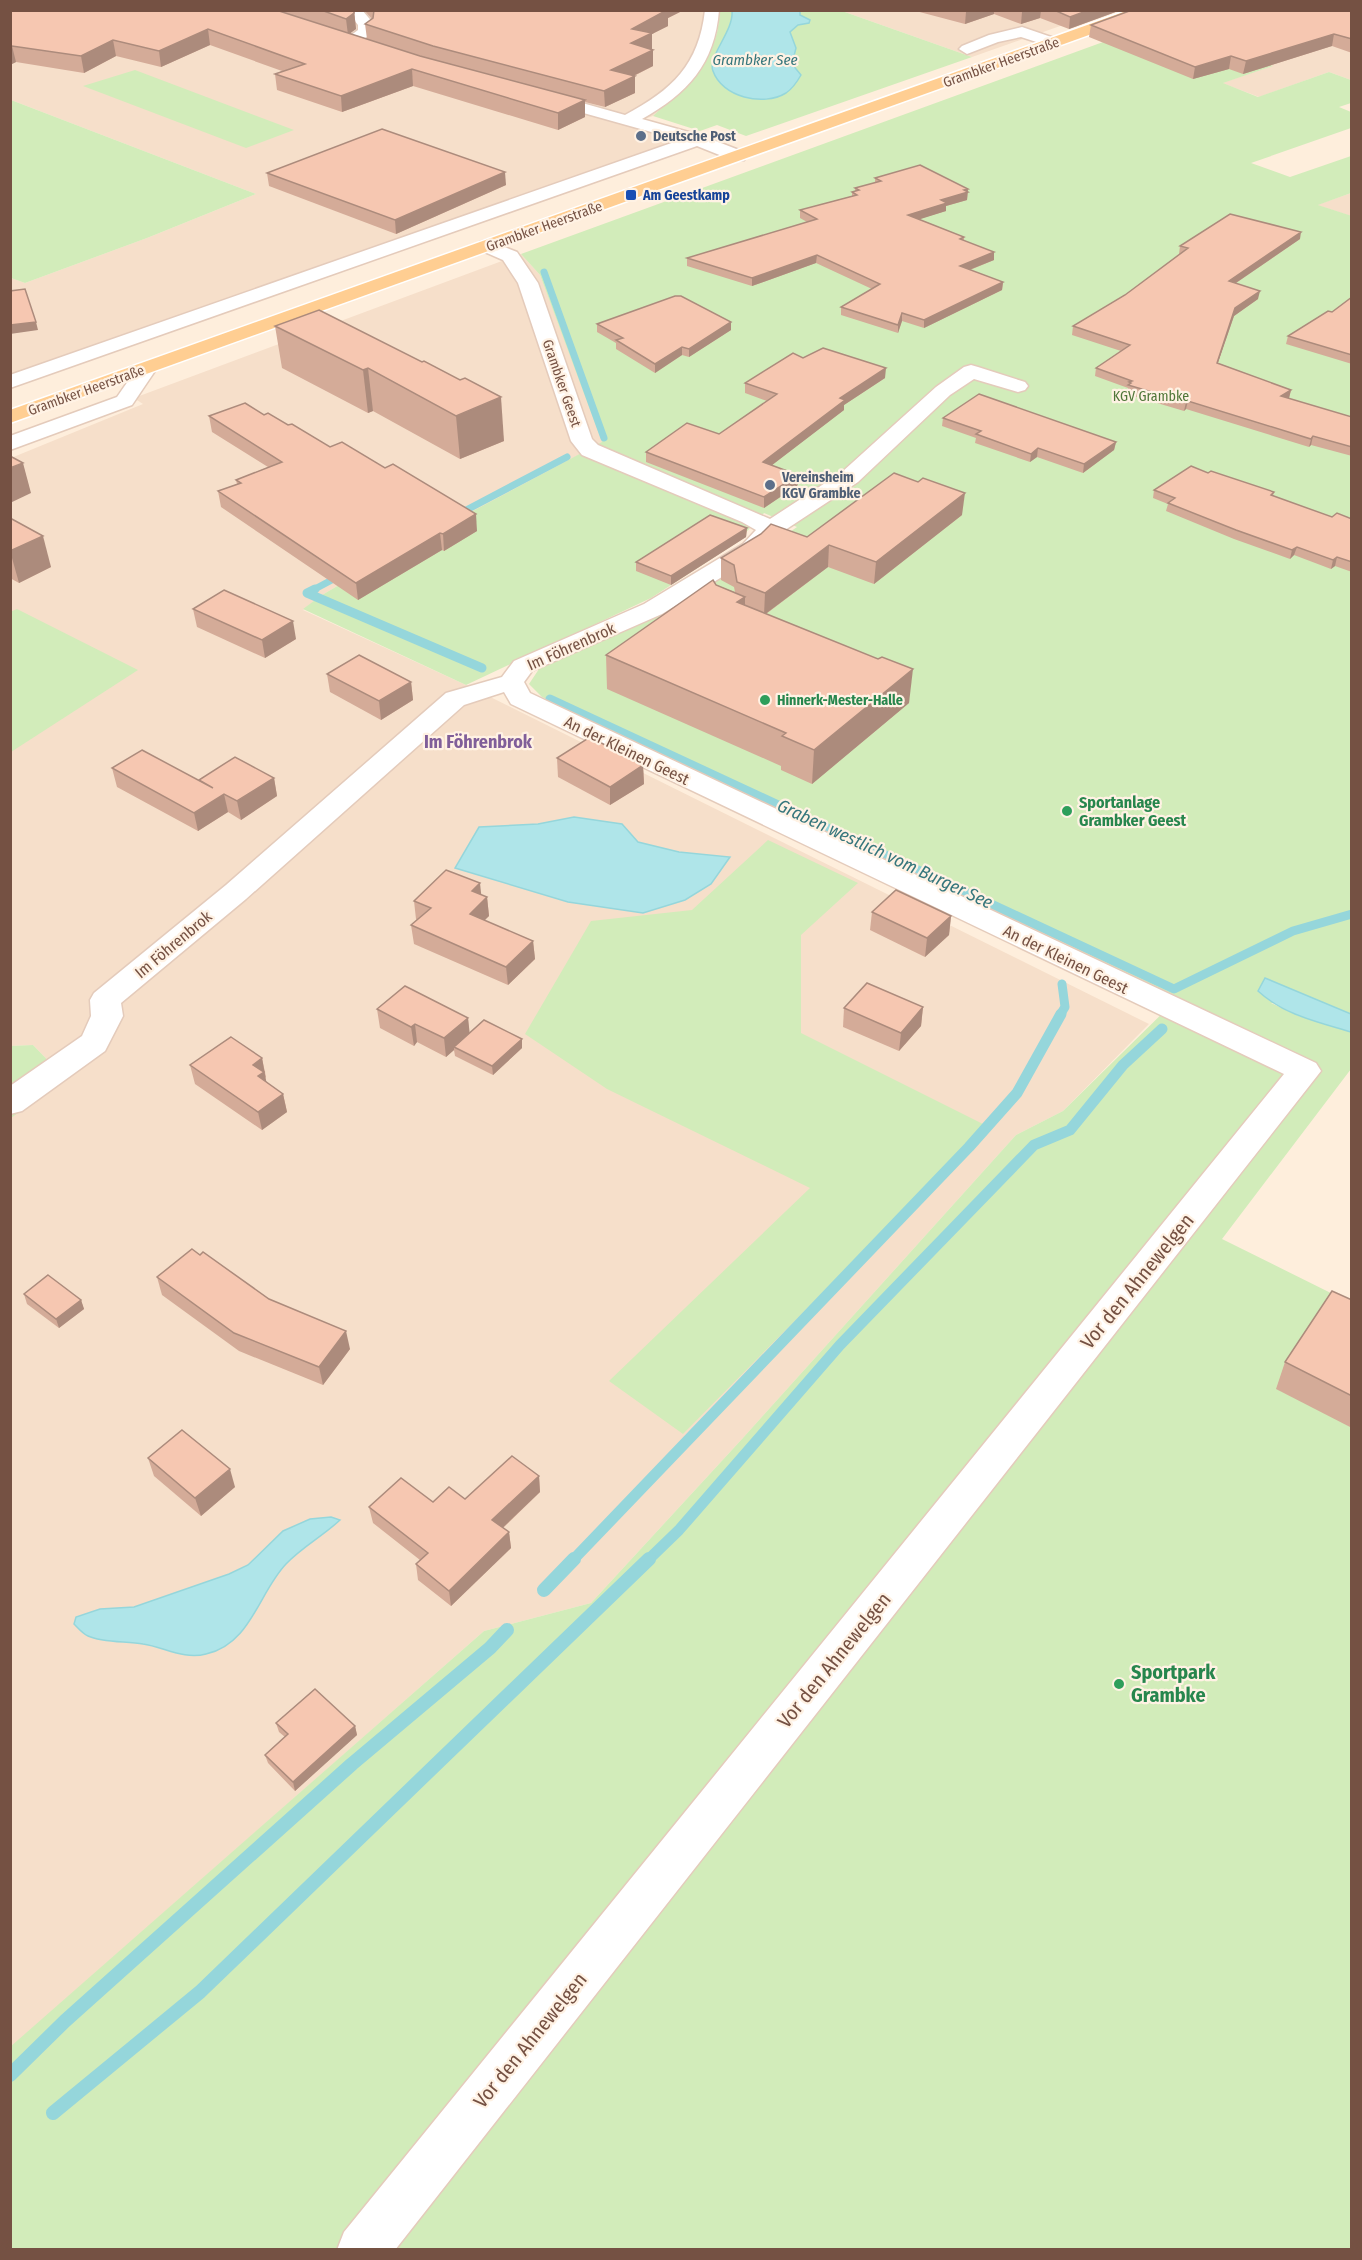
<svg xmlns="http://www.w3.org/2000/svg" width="1362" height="2260" font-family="'Fira Sans Condensed',sans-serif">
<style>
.residential{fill:#f6dfca}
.green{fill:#d2ecba}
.water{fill:#afe5e9;stroke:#95d6db;stroke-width:1.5}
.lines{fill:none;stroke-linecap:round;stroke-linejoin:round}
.stream-far3{stroke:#95d6db;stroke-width:7}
.stream-far2{stroke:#95d6db;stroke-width:9}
.stream-far1{stroke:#95d6db;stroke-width:11}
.stream{stroke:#95d6db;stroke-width:14}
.minor-casing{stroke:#e4cbbb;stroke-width:3}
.major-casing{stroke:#fff;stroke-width:3}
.minor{fill:#fff;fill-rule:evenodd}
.major{fill:#ffce92;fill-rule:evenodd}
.wall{fill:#d4ab98}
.shaded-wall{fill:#ac8b7c}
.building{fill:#f6c7b1;stroke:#ac8b7c;stroke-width:1.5}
.service-dot{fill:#5c6f8a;stroke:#fff2e4;stroke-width:2}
.transit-dot{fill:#1a4fb4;stroke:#fff2e4;stroke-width:2}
.leisure-dot{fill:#2e9e5b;stroke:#fff2e4;stroke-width:2}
.labels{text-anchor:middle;stroke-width:4.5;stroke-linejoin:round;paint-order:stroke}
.far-street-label{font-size:14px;fill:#755143;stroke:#fff2e4}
.far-service-label{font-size:14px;font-weight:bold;fill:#4e5e75;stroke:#fff2e4;text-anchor:start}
.far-transit-label{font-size:14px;font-weight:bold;fill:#164399;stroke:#fff2e4;text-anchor:start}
.far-park-label{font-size:14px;fill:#4f7638;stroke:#fff2e4}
.far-leisure-label{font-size:14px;font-weight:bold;fill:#27864d;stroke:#fff2e4;text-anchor:start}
.far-water-label{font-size:15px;font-style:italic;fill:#36767c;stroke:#fff2e4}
.street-label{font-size:16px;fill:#755143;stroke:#fff2e4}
.leisure-label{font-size:16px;font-weight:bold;fill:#27864d;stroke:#fff2e4;text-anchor:start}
.neighbourhood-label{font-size:18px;font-weight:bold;fill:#805e99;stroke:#fff2e4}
.water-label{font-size:18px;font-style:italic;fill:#36767c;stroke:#fff2e4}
.near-street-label{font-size:20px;fill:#755143;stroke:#fff2e4}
.near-leisure-label{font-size:20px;font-weight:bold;fill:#27864d;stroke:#fff2e4;text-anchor:start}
</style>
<rect width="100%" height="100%" fill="#feeedc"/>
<g class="residential">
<path d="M719,10L713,46L700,70L685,88L653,116L639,121L703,139L11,388V278L25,283L147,238L256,194L11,100L10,11Z"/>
<path d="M842,11H1103L972,57Z"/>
<path d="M1351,11V80L1329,72L1259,97L1222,83L1272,66L1232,52Z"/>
<path d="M1351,193V216L1317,205Z"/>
<path d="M521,254L540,275L603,442L385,558L322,595L303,610L466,685L1149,1024L1063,1111L1016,1135L742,1439L591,1603L484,1631L11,2047L10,1118L66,1079L33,1045L11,1046V458L143,404L134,398Z"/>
</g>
<g class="green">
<path d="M719,11H732C734,27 722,46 713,59C724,86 725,93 756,99C779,77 802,67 790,32L798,25L809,23L800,15V11H842L972,57L746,136L717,125L700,131L653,116C684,88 721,57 719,11Z"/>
<path d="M1147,26L1273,66L1223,83L1258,97L1329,72L1351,80V103L1339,107L1351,112V128L1251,163L1290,177L1351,156V193L1318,205L1352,216L1351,1014L1328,1005L1271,1003L1299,1016L1351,1032V1069L1222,1239L1351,1303V2249H11L10,2047L484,1631L591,1603L742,1439L1016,1135L1063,1111L1177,999L542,697L529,684L539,669L664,612L729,574L797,527L764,513L736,543L651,598L466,685L303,609L322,595L385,558L602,442L540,275L521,254Z"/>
<path d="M135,70L294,130L246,148L83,86Z"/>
<path d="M11,100L256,194L147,238L25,283L11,278Z"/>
<path d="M17,609L138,670L11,752L10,612Z"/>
<path d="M768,840L858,883L801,935V1033L987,1126L683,1434L609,1381L810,1188L607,1089L525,1034L591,921L692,910Z"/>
<path d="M33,1045L66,1079L11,1118L10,1046Z"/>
</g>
<g class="water">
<path d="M732,11H800V15L810,20L809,23L798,25L790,32L796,48L792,64L801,75C797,82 792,89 786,93C763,107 722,97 713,71C707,57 734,31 732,11Z"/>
<path d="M574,817L622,824L638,842L679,852L730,857L711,884L685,900L643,913L568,902L455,868L479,827L538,824Z"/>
<path d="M1265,978L1351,1014V1032C1318,1022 1284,1015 1258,991Z"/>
<path d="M331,1517L340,1520C323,1536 302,1547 286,1564C259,1592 251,1644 206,1654C184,1660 164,1647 143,1644C127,1641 103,1643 88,1636C83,1634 78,1628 74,1624L76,1617L100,1609L134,1607L229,1574L248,1565L283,1531L310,1519Z"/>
</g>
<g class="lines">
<g class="stream-far3">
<path d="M544,272L604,438"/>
<path d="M455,516L567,457"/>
<path d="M313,590L343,574"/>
</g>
<g class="stream-far2">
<path d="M315,589L307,593L482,668"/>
<path d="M550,699L1174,989L1293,931L1352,914"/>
<path d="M1060,1015L1065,1007L1062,984"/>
</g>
<g class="stream-far1">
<path d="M572,1561L969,1147L1017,1093L1061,1014"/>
<path d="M647,1561L679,1530L840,1345L1034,1145L1070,1130L1123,1065L1162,1029"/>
</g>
<g class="stream">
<path d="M544,1590L574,1559"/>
<path d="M10,2075L65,2021L352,1764L490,1648L507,1630"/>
<path d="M53,2113L200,1992L649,1559"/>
</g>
<g class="minor-casing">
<g id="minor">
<path d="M346,10H362L374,24L370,35L350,47L342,42L358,30V25Z"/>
<path d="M705,10H719C715,64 687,94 642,119L703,136L744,152L747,156L744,160H732L697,146L10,388V375L680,140L537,100L535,97L543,92L625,115C672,90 699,65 705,10Z"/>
<path d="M1022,27L1060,40L1063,43L1055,48L1021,37L998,42L967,54L959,49L962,46L989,35Z"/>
<path d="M487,240L517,252L538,283L592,439L598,445L770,519L842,472L936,387L964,367L971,365L978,367L1025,382L1028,386L1025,390L1018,392L974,379L950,395L858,482L779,534L759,554L662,614L532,671L524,682L530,693L1316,1063L1321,1071L395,2250H337L344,2232L1284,1074L511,704L504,692L464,705L246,899L121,1003L123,1016L105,1051L22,1111L10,1114V1086L82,1036L91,1016L90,1000L94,993L226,885L446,693L502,677L514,661L644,604L743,544L756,530L742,522L582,455L571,441L518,283L503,260L480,250L478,246L480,242Z"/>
<path d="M147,362L154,364L157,368L132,405L10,450V436L117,397L140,364Z"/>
</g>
</g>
<g class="major-casing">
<path id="major" d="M1129,10H1152L1150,13L10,423V410Z"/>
</g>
<use href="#minor" class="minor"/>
<use href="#major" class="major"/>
</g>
<g class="wall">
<path d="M10,10H354L356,29L349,33L367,39L365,24L372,19L364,10H680V12L668,18V26L652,34L651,49L653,50V66L634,76L635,93L605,107L585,102V117L558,130L413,86L342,112L277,90L275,74L282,71L210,45L161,67L116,56L84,73L16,62L10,65Z"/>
<path d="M912,10H1121L1069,29L1040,18L1021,24L994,14L965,24Z"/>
<path d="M1352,10V53L1332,46L1243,74L1229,69L1193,79L1089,37L1091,25Z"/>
<path d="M267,173L506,185L396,234L269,186Z"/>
<path d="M875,178L968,189L967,200L946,206V211L919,219L964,237V240L994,260L970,270L1003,282L1002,290L924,328L902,321L898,333L841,315V307L872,289L816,263L752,286L687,266V258L807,222L800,218V210L852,196V192L855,191V188L875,183Z"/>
<path d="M1300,239L1236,283L1258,299L1234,316L1218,363L1291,390L1289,398L1288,399L1352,417V456L1311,445L1309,447L1186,409L1184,411L1127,394L1128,388L1095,376L1096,368L1121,351L1072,335L1073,326L1125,295L1180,254H1179L1180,246Z"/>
<path d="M1352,297V364L1286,344L1288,336L1332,312Z"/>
<path d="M319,310L504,441L460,459L373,411L368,413L282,368L275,326Z"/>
<path d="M731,322V330L689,357L682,355L655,373L616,349V343L597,332V324Z"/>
<path d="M803,358L885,378L844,405V410L772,465L798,485L764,508L646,462V452L719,434L767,401L745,393V383Z"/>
<path d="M264,415L288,425L330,447L477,531L444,551L442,550L358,600L221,507L218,491L237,484L236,480L268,467L212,432L209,416Z"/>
<path d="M943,418L1116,442L1114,450L1083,473L1037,457L1030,462L975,443L976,438L942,426Z"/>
<path d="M1154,490L1274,492L1273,496L1332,517L1352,519V572L1335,566L1331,569L1294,555L1290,559L1234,539L1166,511L1168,504L1153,498Z"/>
<path d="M962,515L874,584L828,567L766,614L909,703L812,784L781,770V766L607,689L606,655L716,585L735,592L734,587L721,580V558L807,537Z"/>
<path d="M10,518L51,567L19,583L10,578Z"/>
<path d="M747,528L746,537L671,585L636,571V562Z"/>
<path d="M193,609L296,639L265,658L197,627Z"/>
<path d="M327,674L411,682L413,700L381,720L330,692Z"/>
<path d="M557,758L643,765L644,784L610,805L558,777Z"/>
<path d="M112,768L199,780L274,778L277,796L241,820L228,812L198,831L117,787Z"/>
<path d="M481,895L487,897L489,916L484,920L533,941L535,959L508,985L414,944L411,925L417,920L416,919L414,901Z"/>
<path d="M872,912L951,916L949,935L925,957L870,930Z"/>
<path d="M923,1007L921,1026L899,1051L843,1027L844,1008Z"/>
<path d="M377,1009L468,1018L469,1033L522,1039V1048L493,1075L455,1056L454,1050L446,1057L417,1042L414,1046L380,1028Z"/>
<path d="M262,1058L266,1077L265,1078L266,1082L283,1094L287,1112L262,1130L195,1084L190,1065Z"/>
<path d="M157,1277L269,1299L350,1349L323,1385L239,1351L162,1295Z"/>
<path d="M24,1294L81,1300L84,1309L59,1328L27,1304Z"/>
<path d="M1352,1300V1428L1276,1389L1285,1362Z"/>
<path d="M148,1458L235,1487L201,1516L154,1476Z"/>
<path d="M539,1476L540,1492L503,1528L509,1532L511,1548L451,1606L418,1580L416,1564L420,1560L373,1523L369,1507L465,1499Z"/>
<path d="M276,1723L355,1726L357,1735L295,1791L268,1763L265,1755L285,1737L279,1732Z"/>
</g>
<g class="shaded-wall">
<path d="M354,10L356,29L348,35L346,19Z"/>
<path d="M656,10H680V12L668,18V26L652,34V49L631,60L632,29Z"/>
<path d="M970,10H994V14L965,24L966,12Z"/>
<path d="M1025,10H1041L1040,18L1021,24L1022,12Z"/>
<path d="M1089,10H1121L1069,29L1070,17Z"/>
<path d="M208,29L210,45L161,67L159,51Z"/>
<path d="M1334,34L1332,46L1243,74L1246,61Z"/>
<path d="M113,40L116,56L84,73L81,56Z"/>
<path d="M12,46L16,62L10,65V47Z"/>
<path d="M653,50V66L611,87V70Z"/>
<path d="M1231,56L1229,69L1193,79L1195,67Z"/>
<path d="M412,69L413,86L342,112L341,96Z"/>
<path d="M635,76V93L605,107L604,91Z"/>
<path d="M585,100V117L558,130V113Z"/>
<path d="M505,172L506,185L396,234L395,220Z"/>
<path d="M968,189L967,200L946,206V211L908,223V215Z"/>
<path d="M1301,232L1300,239L1227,289L1229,281Z"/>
<path d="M994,252V260L959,274L960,266Z"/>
<path d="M817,255L816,263L752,286V278Z"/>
<path d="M1003,282L1002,290L924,328V320Z"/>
<path d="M1260,291L1258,299L1234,316L1215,371L1217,363L1235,308Z"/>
<path d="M902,313V321L898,333V325Z"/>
<path d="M36,322L38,330L10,334V325Z"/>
<path d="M731,322V330L689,357V349Z"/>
<path d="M682,347V355L655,373V364Z"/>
<path d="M368,368L373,411L368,413L363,370Z"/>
<path d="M886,368L885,378L844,405V410L763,472V462L840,398Z"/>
<path d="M1291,390L1289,398L1279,405L1281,396Z"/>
<path d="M501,397L504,441L460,459L456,416Z"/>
<path d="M1188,401L1186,409L1184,411L1186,402Z"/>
<path d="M1313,436L1311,445L1309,447L1311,439Z"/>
<path d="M1116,442L1114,450L1083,473L1084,464Z"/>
<path d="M1038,448L1037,457L1030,462L1031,454Z"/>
<path d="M23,463L31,493L10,503V468Z"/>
<path d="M798,475V485L764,508V497Z"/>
<path d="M965,493L962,515L874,584L876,562Z"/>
<path d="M476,514L477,531L444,551L443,534Z"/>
<path d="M747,528L746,537L671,585V576Z"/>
<path d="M440,533L442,550L358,600L356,583Z"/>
<path d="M43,536L51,567L19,583L10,551Z"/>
<path d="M829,545L828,567L764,615L765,593Z"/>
<path d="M1297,547L1294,555L1290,559L1292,550Z"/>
<path d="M1337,557L1335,566L1331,569L1333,560Z"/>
<path d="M745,597V630L737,602Z"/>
<path d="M293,621L296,639L265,658L262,640Z"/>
<path d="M913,669L909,703L812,784L814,750Z"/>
<path d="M411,682L413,700L381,720L379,701Z"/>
<path d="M643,765L644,784L610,805V787Z"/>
<path d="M274,778L277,796L241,820L237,801Z"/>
<path d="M224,794L228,812L198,831L194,813Z"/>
<path d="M480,883L482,902L472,891Z"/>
<path d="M487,897L489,916L472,933L470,914Z"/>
<path d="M951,916L949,935L925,957L927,938Z"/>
<path d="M533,941L535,959L508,985L506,967Z"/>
<path d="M923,1007L921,1026L899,1051L901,1033Z"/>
<path d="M468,1018L470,1036L454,1047V1050L446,1057L444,1038Z"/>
<path d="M415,1024L417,1042L414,1046L411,1027Z"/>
<path d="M522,1039V1048L493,1075L492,1066Z"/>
<path d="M262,1058L268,1091L262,1095L253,1065Z"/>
<path d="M283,1094L287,1112L262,1130L258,1112Z"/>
<path d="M81,1300L84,1309L59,1328L56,1319Z"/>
<path d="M346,1331L350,1349L323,1385L319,1367Z"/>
<path d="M230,1469L235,1487L201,1516L195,1498Z"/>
<path d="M539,1476L540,1492L494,1536L492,1520Z"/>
<path d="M509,1532L511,1548L451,1606L449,1591Z"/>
<path d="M355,1726L357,1735L295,1791L293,1782Z"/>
</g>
<g class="building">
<path d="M10,10H276L420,56L585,100L558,113L412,69L341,96L275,74L305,64L208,29L159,51L113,40L81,56L12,46L10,47Z"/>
<path d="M321,10H354V13L346,19Z"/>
<path d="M374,10H667L632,29L652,33L631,43L653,50L611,70L635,76L604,91L433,46L365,24L373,18Z"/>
<path d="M1054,10H1089L1070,17Z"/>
<path d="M1132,10H1352V39L1334,34L1246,61L1231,56L1195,67L1091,25Z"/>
<path d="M382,129L505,172L395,220L267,173Z"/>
<path d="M920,165L968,189L964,190L968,192L941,200L947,203L908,215L964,237L960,239L994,252L960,266L1003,282L924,320L902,313L898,325L841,307L880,284L817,255L752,278L687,258L817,219L800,210L857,195L852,192L859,190L855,188L881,181L875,178Z"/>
<path d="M1230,214L1301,232L1229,281L1260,291L1235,308L1217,363L1291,390L1281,396L1352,417V447L1313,436L1311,439L1188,401L1186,402L1128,385L1131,383L1129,382L1132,381L1096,368L1130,345L1073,326L1125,295L1188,248L1180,246Z"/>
<path d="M25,289L36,322L10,325V291Z"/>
<path d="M675,296H681L731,322L689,349L682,347L655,364L616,340L623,338L597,324Z"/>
<path d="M1352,297V355L1288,336L1328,311L1332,312Z"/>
<path d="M319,310L422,362L424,361L460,380L465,378L501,397L456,416L368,368L363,370L275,326Z"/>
<path d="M823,348L886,368L840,398L845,400L763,462L798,475L764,497L646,452L687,423L719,434L777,394L745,383L793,353L803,358Z"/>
<path d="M979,394L1116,442L1084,464L1038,448L1031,454L976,434L981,431L943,418Z"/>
<path d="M245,403L264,415L268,413L288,425L292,424L330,447L342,442L385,468L393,464L476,514L443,534L440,533L356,583L218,491L241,483L236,480L282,462L209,416Z"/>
<path d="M10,456L23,463L10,468Z"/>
<path d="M1191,466L1208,473L1211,471L1274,492L1271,495L1332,517L1337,513L1352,519V562L1337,557L1333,560L1297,547L1292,550L1236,530L1168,503L1175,498L1154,490Z"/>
<path d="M894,473L918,482L923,478L965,493L876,562L829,545L765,593L737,582L734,565L721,558L761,534L771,524L807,537Z"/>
<path d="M710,515L747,528L671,576L636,562Z"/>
<path d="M10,518L43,536L10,551Z"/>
<path d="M713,580L716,585L745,597L737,602L878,659L882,657L913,669L814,750L782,736L786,733L606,655Z"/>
<path d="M224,590L293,621L262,640L193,609Z"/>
<path d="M359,655L411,682L379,701L327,674Z"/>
<path d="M590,737L643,765L610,787L557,758Z"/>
<path d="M142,750L213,788L199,780L235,757L274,778L237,801L224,794L194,813L112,768Z"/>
<path d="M446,870L480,883L472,891L487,897L470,914L533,941L506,967L411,925L431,908L414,901Z"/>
<path d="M896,890L951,916L927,938L872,912Z"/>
<path d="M867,983L923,1007L901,1033L844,1008Z"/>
<path d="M405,986L468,1018L444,1038L415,1024L411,1027L377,1009Z"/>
<path d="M484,1020L522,1039L492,1066L454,1047Z"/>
<path d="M231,1037L262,1058L253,1065L264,1072L258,1076L283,1094L258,1112L190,1065Z"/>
<path d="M192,1249L200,1255L203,1252L269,1299L346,1331L319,1367L234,1333L157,1277Z"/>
<path d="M48,1275L81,1300L56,1319L24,1294Z"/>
<path d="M1332,1291L1352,1300V1396L1285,1362Z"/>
<path d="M182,1430L230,1469L195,1498L148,1458Z"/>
<path d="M512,1456L539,1476L492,1520L509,1532L449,1591L416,1564L428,1553L369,1507L401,1478L433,1502L449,1487L465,1499Z"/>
<path d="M315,1689L355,1726L293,1782L265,1755L288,1734L276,1723Z"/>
</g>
<g class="service-dot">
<circle cx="641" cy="136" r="6"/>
<circle cx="770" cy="485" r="6"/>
</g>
<rect class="transit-dot" x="625" y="189" width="12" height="12" rx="3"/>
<g class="leisure-dot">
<circle cx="765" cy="700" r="6"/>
<circle cx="1067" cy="811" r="6"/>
<circle cx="1119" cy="1684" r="6"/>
</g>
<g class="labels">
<g class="far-street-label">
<text transform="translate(1001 62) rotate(-20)" y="5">Grambker Heerstraße</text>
<text transform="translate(544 226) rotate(-20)" y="5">Grambker Heerstraße</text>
<text transform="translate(562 383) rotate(71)" y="5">Grambker Geest</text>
<text transform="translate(86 390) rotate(-20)" y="5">Grambker Heerstraße</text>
</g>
<g class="far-service-label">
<text x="653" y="141">Deutsche Post</text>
<text x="782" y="482">Vereinsheim<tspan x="782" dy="16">KGV Grambke</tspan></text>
</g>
<g class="far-transit-label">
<text x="643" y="200">Am Geestkamp</text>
</g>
<g class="far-park-label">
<text x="1151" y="401">KGV Grambke</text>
</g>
<g class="far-leisure-label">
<text x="777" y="705">Hinnerk-Mester-Halle</text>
</g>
<g class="far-water-label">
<text x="755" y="65">Grambker See</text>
</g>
<g class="street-label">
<text transform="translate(571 646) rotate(-24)" y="6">Im Föhrenbrok</text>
<text transform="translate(627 750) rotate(26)" y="6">An der Kleinen Geest</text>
<text transform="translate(173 944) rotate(-40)" y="6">Im Föhrenbrok</text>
<text transform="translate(1066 959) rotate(26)" y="6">An der Kleinen Geest</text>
</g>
<g class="leisure-label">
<text x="1079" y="808">Sportanlage<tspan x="1079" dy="18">Grambker Geest</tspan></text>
</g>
<g class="neighbourhood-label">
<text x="478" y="748">Im Föhrenbrok</text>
</g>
<g class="water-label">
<text transform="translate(885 854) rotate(25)" y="6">Graben westlich vom Burger See</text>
</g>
<g class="near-street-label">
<text transform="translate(1137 1281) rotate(-51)" y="7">Vor den Ahnewelgen</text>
<text transform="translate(834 1660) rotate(-51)" y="7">Vor den Ahnewelgen</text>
<text transform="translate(530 2040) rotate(-51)" y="7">Vor den Ahnewelgen</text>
</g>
<g class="near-leisure-label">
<text x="1131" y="1679">Sportpark<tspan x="1131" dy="23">Grambke</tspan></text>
</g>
</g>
<rect width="1362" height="2260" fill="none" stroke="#755143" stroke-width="24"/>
</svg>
